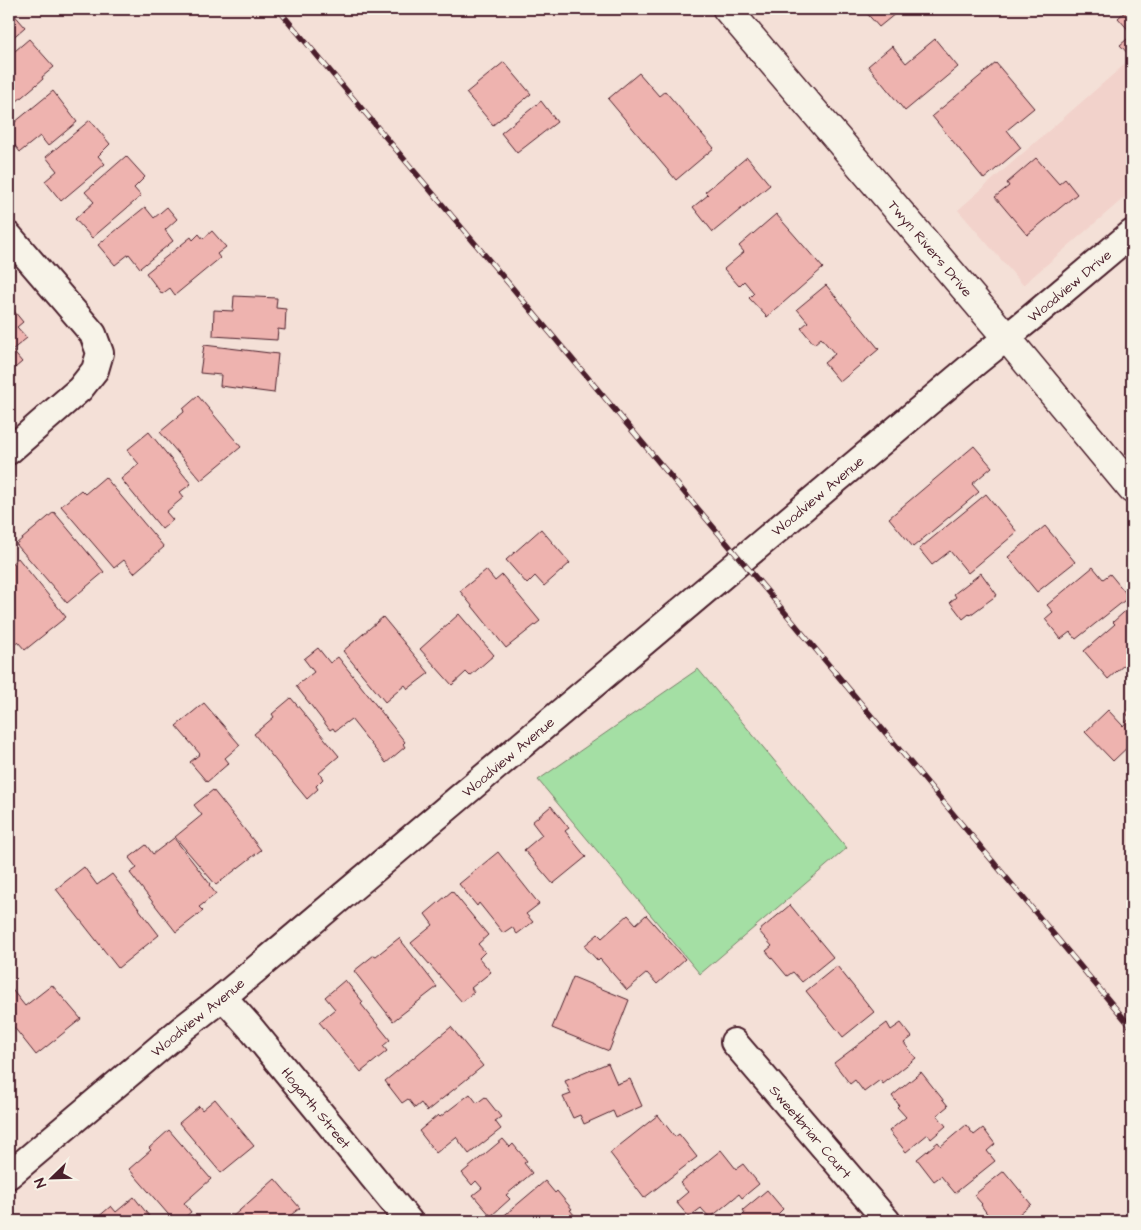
<svg xmlns="http://www.w3.org/2000/svg" width="1141" height="1230" font-family="'Architects Daughter',sans-serif">
<style>
.built{fill:#f2d2cb}
.green{fill:#a4dfa4;stroke:#777f68}
.building{fill:#eeb3af;stroke:#4a1f2b}
.lines{fill:none;stroke-linecap:round;stroke-linejoin:round}
.street-casing{stroke:#4a1f2b;stroke-width:30}
.secondary-casing{stroke:#4a1f2b;stroke-width:31}
.street{stroke:#f7f3e8;stroke-width:26}
.secondary{stroke:#f7f3e8;stroke-width:28}
.rail-casing{stroke:#4a1f2b;stroke-width:5.5}
.rail{stroke:#f7f3e8;stroke-width:4;stroke-dasharray:11;stroke-linecap:butt}
.labels{text-anchor:middle;stroke-width:4;stroke-linejoin:round;paint-order:stroke}
.street-label{font-size:14px;fill:#4a1f2b;stroke:#f7f3e8}
</style>
<rect width="100%" height="100%" fill="#f4e0d7"/>
<filter id="ink" filterUnits="userSpaceOnUse"><feTurbulence type="fractalNoise" baseFrequency=".02" numOctaves="2"/><feDisplacementMap in="SourceGraphic" scale="10" xChannelSelector="R" yChannelSelector="G"/><feConvolveMatrix kernelMatrix="1 2 1 2 8 2 1 2 1" color-interpolation-filters="sRGB"/></filter>
<g filter="url(#ink)">
<path class="built" d="M1132,58V191L1023,285L958,210Z"/>
<path class="green" d="M698,669L847,848L700,974L538,780Z"/>
<g class="building">
<path d="M863,9H901L879,27Z"/>
<path d="M1128,9H1132V34L1118,18Z"/>
<path d="M12,12L25,27L9,41V14Z"/>
<path d="M1132,35V58L1120,45Z"/>
<path d="M29,39L54,67L42,77L43,79L9,108V56Z"/>
<path d="M935,39L958,67L905,111L868,66L892,46L906,63Z"/>
<path d="M504,62L531,94L493,125L466,93Z"/>
<path d="M996,63L1034,108L1007,130L1021,148L984,179L932,116Z"/>
<path d="M639,73L659,96L665,91L714,148L676,180L608,99Z"/>
<path d="M53,91L77,122L48,146L40,136L20,152L9,138V127Z"/>
<path d="M541,101L557,122L517,153L501,133Z"/>
<path d="M90,120L110,144L98,156L105,164L61,201L45,181L57,171L46,157Z"/>
<path d="M126,156L145,177L134,188L141,196L92,238L75,219L94,202L85,192Z"/>
<path d="M747,157L770,185L713,232L693,207L708,195L705,192Z"/>
<path d="M1036,158L1059,184L1065,179L1077,194L1027,235L995,197L1009,186L1007,183Z"/>
<path d="M145,207L154,218L167,207L177,219L165,230L173,241L140,268L129,254L115,265L98,245Z"/>
<path d="M776,214L823,268L767,317L749,298L754,293L744,281L739,286L724,269L744,252L739,246Z"/>
<path d="M212,231L226,247L217,254L220,258L175,295L170,288L162,294L146,273L191,237L193,240L199,234L203,239Z"/>
<path d="M826,285L879,349L840,382L824,363L835,354L821,338L814,344L801,328L808,322L797,309Z"/>
<path d="M234,296L277,298L276,308L286,309L285,330L278,329L277,340L213,336L214,310L233,311Z"/>
<path d="M14,311L23,322L17,327L27,338L12,350L22,362L9,373V315Z"/>
<path d="M204,345L278,354L274,393L220,386L221,375L200,373Z"/>
<path d="M198,396L241,447L201,480L160,432L184,412L183,409Z"/>
<path d="M149,432L191,484L180,492L184,497L166,512L173,520L162,529L121,479L139,464L127,450Z"/>
<path d="M974,446L992,467L972,484L979,492L913,547L889,518Z"/>
<path d="M105,477L164,547L134,573L124,560L114,568L61,506L81,490L85,494Z"/>
<path d="M986,494L1017,532L968,573L950,551L932,565L919,549Z"/>
<path d="M54,512L104,572L67,603L16,544Z"/>
<path d="M1045,526L1075,562L1037,592L1008,557Z"/>
<path d="M541,529L570,563L544,586L535,576L527,584L506,560Z"/>
<path d="M18,558L66,617L25,650L18,642L15,644L9,637V566Z"/>
<path d="M1093,567L1103,579L1110,574L1129,597L1076,639L1070,632L1061,639L1045,619L1053,612L1047,605Z"/>
<path d="M486,570L495,581L502,575L540,621L506,648L460,591Z"/>
<path d="M981,573L997,595L970,615L969,614L963,619L950,602L956,597L954,594Z"/>
<path d="M1132,605V658L1108,679L1084,651L1115,624L1113,622Z"/>
<path d="M459,614L494,655L470,676L466,672L452,685L420,649Z"/>
<path d="M383,617L429,673L408,689L405,685L385,702L343,651Z"/>
<path d="M318,648L330,663L338,657L405,742L403,744L405,747L386,763L351,719L335,731L333,728L330,730L296,686L314,672L304,659Z"/>
<path d="M291,698L339,756L319,773L323,779L316,786L318,789L307,799L254,734L274,717L272,714Z"/>
<path d="M204,703L240,745L225,758L229,763L207,782L190,762L200,754L176,726Z"/>
<path d="M1132,706V743L1113,761L1085,732L1108,710L1123,726L1130,718L1126,713Z"/>
<path d="M213,790L261,850L216,885L175,837L202,815L194,805Z"/>
<path d="M551,806L569,828L565,831L586,857L553,884L524,850L542,835L532,822Z"/>
<path d="M174,838L210,884L209,885L216,894L199,907L203,911L176,932L130,873L137,868L129,858L146,845L153,854Z"/>
<path d="M498,852L539,904L526,914L533,922L517,934L512,927L503,933L479,903L477,906L459,884Z"/>
<path d="M84,867L97,885L112,874L159,935L118,968L56,889Z"/>
<path d="M452,891L488,935L478,944L485,952L479,958L491,972L471,988L474,992L462,1002L411,943L433,925L425,914Z"/>
<path d="M790,905L833,957L802,982L793,972L787,976L766,951L772,946L759,931Z"/>
<path d="M628,915L636,924L646,915L685,959L657,984L647,973L627,990L600,959L598,961L584,946L598,934L602,938Z"/>
<path d="M399,938L437,987L393,1021L354,971L374,955L376,956Z"/>
<path d="M837,966L874,1012L843,1037L806,991Z"/>
<path d="M573,977L629,1000L609,1051L552,1028Z"/>
<path d="M345,980L363,1002L361,1004L390,1040L383,1046L387,1051L361,1072L319,1022L335,1009L325,997Z"/>
<path d="M52,985L81,1019L36,1055L9,1021V986L25,1006Z"/>
<path d="M887,1023L891,1030L901,1023L912,1037L904,1043L916,1058L883,1084L880,1080L864,1092L855,1080L850,1084L834,1063Z"/>
<path d="M451,1027L483,1066L427,1111L421,1103L415,1108L408,1099L402,1103L385,1081Z"/>
<path d="M608,1063L617,1084L630,1079L642,1106L616,1118L613,1111L584,1124L580,1115L573,1118L563,1097L571,1094L565,1081Z"/>
<path d="M921,1072L948,1106L937,1115L946,1126L931,1139L928,1134L906,1152L889,1131L906,1117L897,1107L899,1105L892,1096Z"/>
<path d="M470,1094L477,1103L485,1097L501,1117L495,1121L501,1129L469,1154L456,1137L436,1153L419,1131L438,1115L440,1117Z"/>
<path d="M215,1099L254,1146L221,1173L179,1123L199,1106L202,1110Z"/>
<path d="M658,1115L675,1137L679,1134L697,1157L644,1198L610,1153Z"/>
<path d="M966,1125L974,1135L983,1128L995,1144L987,1151L995,1161L955,1193L941,1176L934,1181L917,1159L938,1142L941,1146Z"/>
<path d="M169,1130L211,1179L184,1203L191,1212L180,1221H174L129,1169L151,1150L149,1148Z"/>
<path d="M503,1139L510,1147L513,1144L527,1161L524,1163L532,1173L506,1195L510,1199L491,1216L473,1195L482,1188L476,1181L472,1185L462,1173Z"/>
<path d="M721,1150L736,1169L743,1164L759,1184L742,1198L739,1194L710,1218L701,1208L689,1217L676,1202L688,1192L680,1183Z"/>
<path d="M1004,1171L1031,1204L1011,1221H981L988,1215L981,1205L982,1204L974,1195Z"/>
<path d="M275,1179L300,1208L287,1218L290,1221H233L231,1218Z"/>
<path d="M545,1181L555,1193L557,1191L572,1209L570,1210L579,1221H502L500,1219Z"/>
<path d="M767,1190L783,1209L778,1214L784,1221H736L745,1213L743,1210Z"/>
<path d="M134,1197L153,1221H98L96,1219L111,1206L116,1212Z"/>
</g>
<g class="lines">
<g class="street-casing">
<g id="street">
<path d="M9,236L93,334L100,353L95,370L80,389L9,451"/>
<path id="s1" d="M223,997L249,1026L409,1221"/>
<path id="s2" d="M734,1042L887,1221"/>
<path id="s3" d="M9,1175L182,1029L223,997L975,363L1032,317L1132,233"/>
</g>
</g>
<g class="secondary-casing">
<g id="secondary">
<path id="s4" d="M727,9L1006,337L1132,489"/>
</g>
</g>
<use href="#street" class="street"/>
<use href="#secondary" class="secondary"/>
<g class="rail-casing">
<path id="rail" d="M278,9L762,585L1132,1028"/>
</g>
<use href="#rail" class="rail"/>
</g>
</g>
<g class="labels">
<g class="street-label">
<text dy="5" stroke="none"><textPath href="#s4" startOffset="314">Twyn Rivers Drive</textPath></text>
<text dy="5" stroke="none"><textPath href="#s3" startOffset="1384">Woodview Drive</textPath></text>
<text dy="5" stroke="none"><textPath href="#s3" startOffset="1056">Woodview Avenue</textPath></text>
<text dy="5" stroke="none"><textPath href="#s3" startOffset="651">Woodview Avenue</textPath></text>
<text dy="5" stroke="none"><textPath href="#s3" startOffset="246">Woodview Avenue</textPath></text>
<text dy="5" stroke="none"><textPath href="#s1" startOffset="145">Hogarth Street</textPath></text>
<text dy="5" stroke="none"><textPath href="#s2" startOffset="118">Sweetbriar Court</textPath></text>
</g>
</g>
<rect width="1141" height="1230" fill="none" stroke="#f7f3e8" stroke-width="30"/>
<rect x="15" y="15" width="1111" height="1200" fill="none" stroke="#4a1f2b" stroke-width="2" filter="url(#ink)"/>
<g transform="translate(52 1178) rotate(247)" stroke="#f7f3e8" stroke-width="4" paint-order="stroke">
<path d="M0-4L9 19L0 12L-9 19Z" fill="#4a1f2b"/>
<text y="-8" font-size="14" font-weight="bold" text-anchor="middle" fill="#4a1f2b">N</text>
</g>
</svg>
